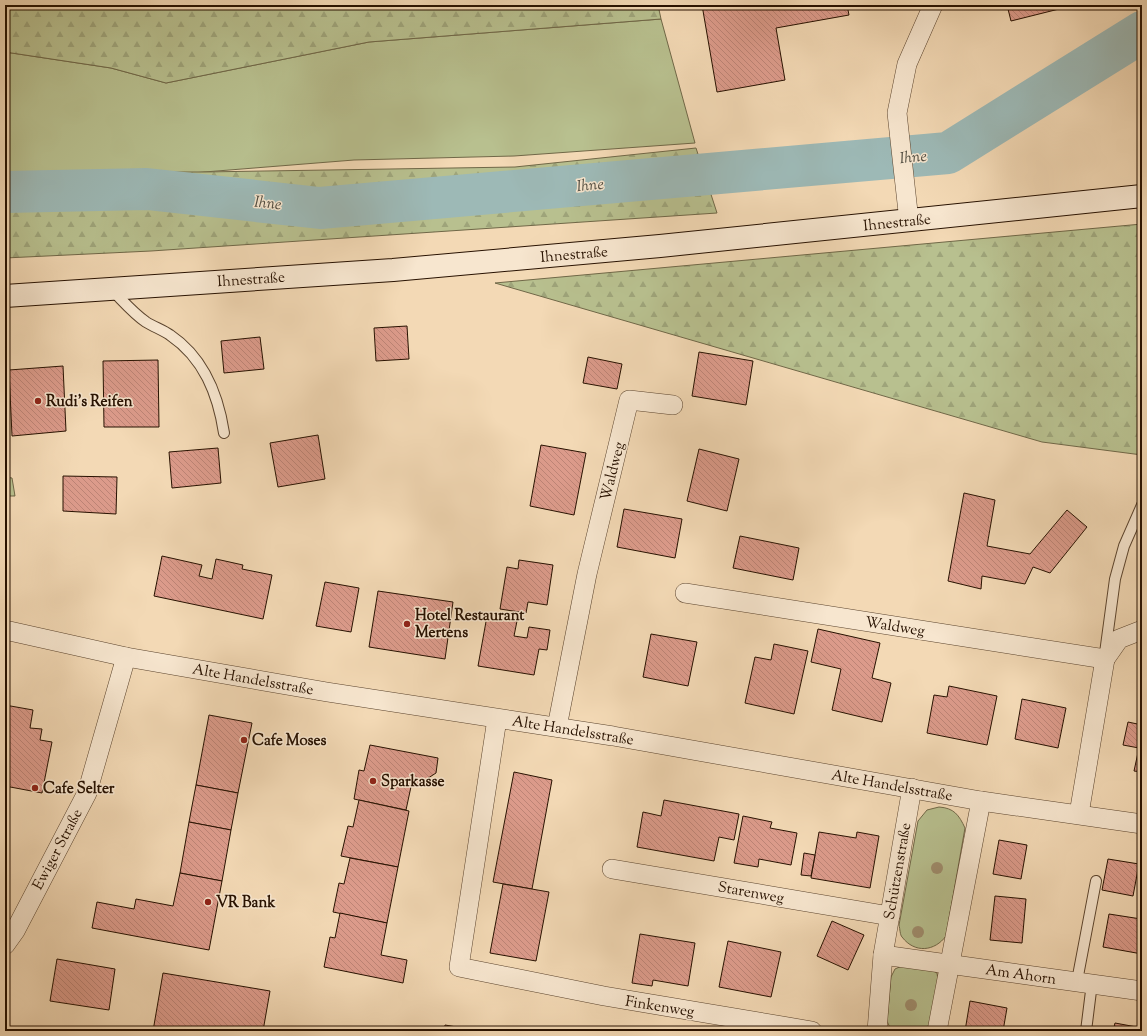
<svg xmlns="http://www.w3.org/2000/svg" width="1147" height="1036" font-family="'Sorts Mill Goudy',serif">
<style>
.grass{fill:#b8c08f;stroke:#706848}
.forest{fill:url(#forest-firs);stroke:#706848}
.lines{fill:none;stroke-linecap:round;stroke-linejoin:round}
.river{stroke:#9db9b6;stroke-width:42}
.building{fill:url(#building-back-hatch);stroke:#271100}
.lane-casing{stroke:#5a432d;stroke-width:12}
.street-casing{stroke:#5a432d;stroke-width:20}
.secondary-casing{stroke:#271100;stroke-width:24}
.lane{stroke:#f7e6cf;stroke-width:10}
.street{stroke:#f7e6cf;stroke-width:19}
.secondary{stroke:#f7e6cf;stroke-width:22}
.tree{fill:#9f8d6d}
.poi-dot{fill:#8f2418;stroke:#f7e6cf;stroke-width:1.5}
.labels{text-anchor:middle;stroke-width:3;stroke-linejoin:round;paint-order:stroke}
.street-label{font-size:15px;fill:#271100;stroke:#f7e6cf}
.poi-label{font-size:15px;font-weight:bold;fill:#271100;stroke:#f7e6cf;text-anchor:start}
.water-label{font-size:16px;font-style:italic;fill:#504c40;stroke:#f7e6cf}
</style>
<defs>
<pattern id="forest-firs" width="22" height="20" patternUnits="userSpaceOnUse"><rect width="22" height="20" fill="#b8c08f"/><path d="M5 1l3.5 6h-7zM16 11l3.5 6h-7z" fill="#9ea47a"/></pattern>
<pattern id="building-back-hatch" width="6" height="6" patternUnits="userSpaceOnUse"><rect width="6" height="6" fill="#dc9b8b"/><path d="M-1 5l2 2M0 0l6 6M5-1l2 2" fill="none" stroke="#bd8476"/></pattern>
</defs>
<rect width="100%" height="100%" fill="#f3d9b5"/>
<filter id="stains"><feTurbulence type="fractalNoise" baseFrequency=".005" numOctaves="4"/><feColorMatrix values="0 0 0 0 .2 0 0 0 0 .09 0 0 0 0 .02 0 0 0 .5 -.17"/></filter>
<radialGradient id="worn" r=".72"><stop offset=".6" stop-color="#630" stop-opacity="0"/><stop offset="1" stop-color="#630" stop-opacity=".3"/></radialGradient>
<g class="grass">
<path d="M661,19L695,143L514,156L354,160L192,173L5,172V52L111,68L166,83L369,42Z"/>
<path d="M939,807C954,808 959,815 965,828L946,936C935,951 915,954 902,937C900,935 900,929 899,925L918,821L927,810Z"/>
<path d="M904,965L928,968L937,973C940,990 937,1018 924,1031H894L891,1030L887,1021L891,977L895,969Z"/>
</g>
<g class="forest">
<path d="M5,5H658L661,19L369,42L166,83L111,68L5,52Z"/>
<path d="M696,148L717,213L151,251L5,258V172H203L515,167Z"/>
<path d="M1142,224V455L1042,442L495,283Z"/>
<path d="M5,477L12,478L15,496H5Z"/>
</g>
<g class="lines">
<path class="river" d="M5,192L147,189L320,208L948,153L1142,32"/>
</g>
<g class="building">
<path d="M702,5H847L849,15L776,28L785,80L717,92Z"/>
<path d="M1007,5H1075L1011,21Z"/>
<path d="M407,326L409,359L376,361L374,328Z"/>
<path d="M260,337L264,369L224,373L221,341Z"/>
<path d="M699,352L753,361L746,405L692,396Z"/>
<path d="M588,357L622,364L617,389L583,383Z"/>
<path d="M158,360L159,427H104L103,361Z"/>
<path d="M63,366L66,431L12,436L9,370Z"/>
<path d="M318,435L325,479L278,487L270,443Z"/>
<path d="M541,445L586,453L574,515L530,506Z"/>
<path d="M218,448L221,483L172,488L169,452Z"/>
<path d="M699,449L739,459L727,511L687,501Z"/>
<path d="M63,476L117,477L116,514L63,511Z"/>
<path d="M964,493L995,500L987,546L1030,554L1067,510L1087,527L1050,573L1033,567L1025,584L982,576L981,589L948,581Z"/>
<path d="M624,509L682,519L675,558L617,547Z"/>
<path d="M740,536L799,548L793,580L733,568Z"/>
<path d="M162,556L202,565L199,576L212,579L216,559L243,565L242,569L272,575L263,619L154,596Z"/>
<path d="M519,560L553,565L547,605L528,602L526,613L500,609L507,567L518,569Z"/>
<path d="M325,582L359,588L351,632L316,626Z"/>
<path d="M378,591L453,602L445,659L369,647Z"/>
<path d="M487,616L517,621L514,636L527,638L529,627L550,630L547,650L539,649L534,675L478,666Z"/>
<path d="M818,629L880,643L872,678L891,683L882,722L832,710L841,669L811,662Z"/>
<path d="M651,634L697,642L688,686L643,677Z"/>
<path d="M774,644L808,651L794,714L745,703L755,657L771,660Z"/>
<path d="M949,686L997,696L987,745L927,733L934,695L947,697Z"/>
<path d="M1022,699L1066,708L1058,748L1015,739Z"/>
<path d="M5,705L33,710L30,728L42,729L40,740L52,742L42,793L5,786Z"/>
<path d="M209,715L252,723L238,793L196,785Z"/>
<path d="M1128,722L1142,725V772L1134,771L1139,748L1123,745Z"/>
<path d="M370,745L438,758L436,773L419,784L412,782L406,810L354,799L359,770L364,771Z"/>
<path d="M514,772L552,780L532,889L493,882Z"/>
<path d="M196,785L238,793L231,830L189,822Z"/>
<path d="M359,800L409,811L398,867L341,856L348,826L353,827Z"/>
<path d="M664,800L739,814L734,840L719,837L714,861L637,847L643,812L661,816Z"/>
<path d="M743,816L772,822L770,828L797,833L791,865L759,859L758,867L734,863Z"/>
<path d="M189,822L231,830L222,881L180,873Z"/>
<path d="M819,832L856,838L857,832L879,836L870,888L811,878Z"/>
<path d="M999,840L1027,845L1021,879L993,874Z"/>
<path d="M804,853L815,855L811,876L801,875Z"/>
<path d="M350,858L398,867L387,923L333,912L339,883L344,884Z"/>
<path d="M1108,859L1139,864L1133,896L1102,890Z"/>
<path d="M180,873L222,881L209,950L92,928L97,902L134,909L136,899L173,906Z"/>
<path d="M503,884L549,892L536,961L490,953Z"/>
<path d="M995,896L1026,899L1022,943L990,940Z"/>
<path d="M340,913L387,923L381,955L407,960L403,983L324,967L330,937L335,938Z"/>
<path d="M1109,914L1141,919L1140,931H1142V954L1103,947Z"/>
<path d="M832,921L864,935L848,970L817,956Z"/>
<path d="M640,934L695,943L688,986L653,980L652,986L632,983Z"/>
<path d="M728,941L781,952L771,997L719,987Z"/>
<path d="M57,959L115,969L109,1010L50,1001Z"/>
<path d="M163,973L270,991L263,1031H153Z"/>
<path d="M970,1001L1007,1008L1003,1031H965Z"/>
<path d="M1115,1023L1142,1028V1031H1113Z"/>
<path d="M445,1025L474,1030V1031H444Z"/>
<path d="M475,1027L494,1031H474Z"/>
</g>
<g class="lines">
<g class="lane-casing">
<g id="lane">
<path d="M113,291C123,301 134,314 146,322C154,327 163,330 170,335C204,358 218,394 224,433"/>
<path d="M1105,653L1115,579L1124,546L1142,505"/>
<path d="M1077,981L1096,881"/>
<path d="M1086,1031L1092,983"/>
</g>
</g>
<g class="street-casing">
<g id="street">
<path d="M909,221L897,113L907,64L933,5"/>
<path d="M685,593L1105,659L1119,639L1142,630"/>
<path d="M5,630L126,657L327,692L613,736L981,801L1142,824"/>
<path d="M497,719L459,967L604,996L812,1031"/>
<path d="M557,727L587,574L629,400L673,405"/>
<path d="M1079,814L1105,659"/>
<path d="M612,869L890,916"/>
<path d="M5,945L15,931L87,793L126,657"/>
<path d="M883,955L1142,991"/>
<path d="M877,1031L883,955L912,788"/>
<path d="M937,1031L981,801"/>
</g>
</g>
<g class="secondary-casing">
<path id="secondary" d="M5,296L393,270L660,246L1142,196"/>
</g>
<use href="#lane" class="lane"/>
<use href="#street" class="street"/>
<use href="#secondary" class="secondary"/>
</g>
<g class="tree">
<circle cx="937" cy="868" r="6"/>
<circle cx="918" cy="932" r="6"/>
<circle cx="911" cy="1005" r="6"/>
</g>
<g class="poi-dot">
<circle cx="38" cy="401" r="4"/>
<circle cx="407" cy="624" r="4"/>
<circle cx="244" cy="740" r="4"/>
<circle cx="373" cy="781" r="4"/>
<circle cx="35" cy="788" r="4"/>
<circle cx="208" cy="902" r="4"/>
</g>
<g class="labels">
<g class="street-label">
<text transform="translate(897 222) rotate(-6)" y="5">Ihnestraße</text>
<text transform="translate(574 254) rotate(-5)" y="5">Ihnestraße</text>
<text transform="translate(251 279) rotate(-4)" y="5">Ihnestraße</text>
<text transform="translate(612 471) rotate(-76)" y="5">Waldweg</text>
<text transform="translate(895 626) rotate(9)" y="5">Waldweg</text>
<text transform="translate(253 679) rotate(10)" y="5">Alte Handelsstraße</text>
<text transform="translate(573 730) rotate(9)" y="5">Alte Handelsstraße</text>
<text transform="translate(892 785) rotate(10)" y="5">Alte Handelsstraße</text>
<text transform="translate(57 849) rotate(-62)" y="5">Ewiger Straße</text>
<text transform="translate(897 871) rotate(-80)" y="5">Schützenstraße</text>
<text transform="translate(751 892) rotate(10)" y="5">Starenweg</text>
<text transform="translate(1021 974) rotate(8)" y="5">Am Ahorn</text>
<text transform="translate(660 1006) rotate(9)" y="5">Finkenweg</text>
</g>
<g class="poi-label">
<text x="46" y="406">Rudi's Reifen</text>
<text x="415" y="620">Hotel Restaurant<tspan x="415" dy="17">Mertens</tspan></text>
<text x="252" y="745">Cafe Moses</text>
<text x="381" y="786">Sparkasse</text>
<text x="43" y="793">Cafe Selter</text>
<text x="216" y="907">VR Bank</text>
</g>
<g class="water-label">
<text transform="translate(913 156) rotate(-5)" y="6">Ihne</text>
<text transform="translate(590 184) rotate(-5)" y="6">Ihne</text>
<text transform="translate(268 202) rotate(6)" y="6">Ihne</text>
</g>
</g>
<rect width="1147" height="1036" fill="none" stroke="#f3d9b5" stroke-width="20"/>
<rect x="6" y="6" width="1135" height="1024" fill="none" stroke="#271100" stroke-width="2"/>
<rect x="10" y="10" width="1127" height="1016" fill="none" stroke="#271100"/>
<rect width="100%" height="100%" filter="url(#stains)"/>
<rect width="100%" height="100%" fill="url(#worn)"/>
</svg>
